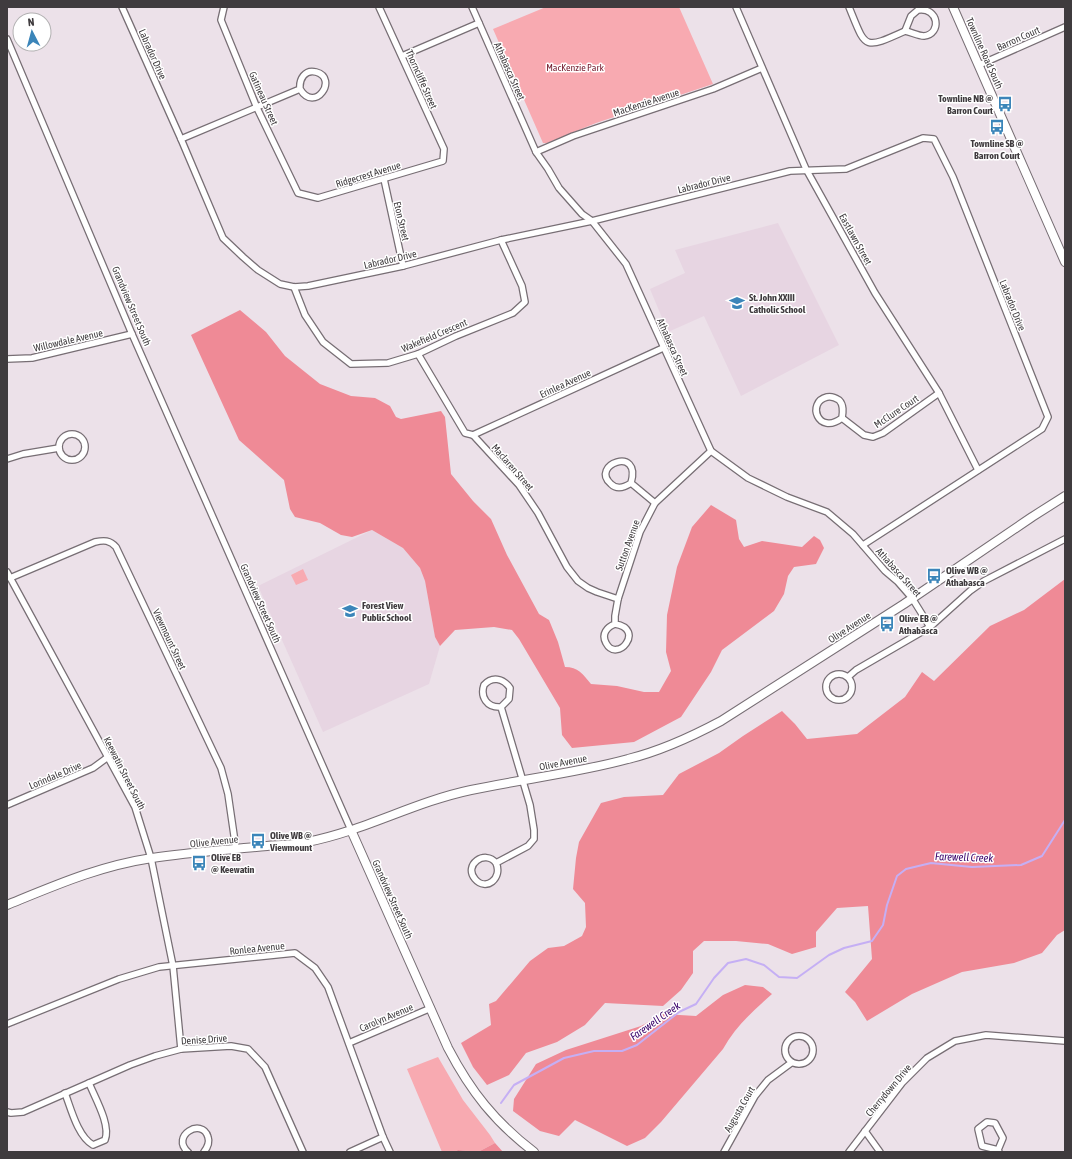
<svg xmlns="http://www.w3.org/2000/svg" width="1072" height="1159" font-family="'Asap Condensed',sans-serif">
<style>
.built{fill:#e7d5e2}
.green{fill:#f8aab1}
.forest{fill:#ef8a96}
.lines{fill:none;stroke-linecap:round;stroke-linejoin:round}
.stream{stroke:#c5aff4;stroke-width:2}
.street-casing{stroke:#776e74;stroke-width:8}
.secondary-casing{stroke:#776e74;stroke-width:10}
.street{stroke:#fff;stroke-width:5.5}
.secondary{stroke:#fff;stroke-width:8}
.labels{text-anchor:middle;stroke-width:3;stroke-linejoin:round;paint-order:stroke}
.street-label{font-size:10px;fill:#3f3b3e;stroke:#fff}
.park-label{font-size:10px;fill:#741b2e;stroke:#fff}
.poi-label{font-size:10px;font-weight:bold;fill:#3f3b3e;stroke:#fff;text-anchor:start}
.water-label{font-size:11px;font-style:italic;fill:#38016a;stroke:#fff}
</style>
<rect width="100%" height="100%" fill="#ece1e9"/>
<g class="built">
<path d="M778,223L839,345L741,396L704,316L668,332L650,289L685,273L675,250Z"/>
<path d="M372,530L403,548L420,568L425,581L435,637L440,646L429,684L323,732L258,586Z"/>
</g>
<g class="green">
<path d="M546,7H679L713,84L596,123L547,143H543L493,29Z"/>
<path d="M303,569L308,580L296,585L291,575Z"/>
<path d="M438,1057L463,1100L490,1135L495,1143L478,1152L458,1150L454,1152H442L407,1069Z"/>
</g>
<g class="forest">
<path d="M240,310L266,332L285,356L320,384L351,396L375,398L390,406L396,417L401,419L441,411L445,417L451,474L473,501L491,519L507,555L539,614L549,620L558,642L565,667C578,667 583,674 591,684L617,686L644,692H659L671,671L666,652L667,615L677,567L692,527L711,505L736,520L739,539L744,547L762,541L802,547L814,536L820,540L824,548L816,564L794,567L788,576L784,594L774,611L722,650L711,672L681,717L634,742L572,748L562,735L560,708L519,639L512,630L494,627L455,630L440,646L435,637L425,581L420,568L403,548L372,530L352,537L341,535L320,523L295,517L290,509L284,480L239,440L191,335Z"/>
<path d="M1065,579V930L1057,935L1042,953L1014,963L962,972L912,994L867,1021L855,1002L845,992L872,959L868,906L837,908L816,932V947L792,954L768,944L736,941H704L693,951V973L681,990L663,1006L605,1003L585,1025L557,1042L526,1053L509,1075L487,1085L473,1067L461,1043L491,1025L489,1004L496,1001L530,961L548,948L564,946L582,936L586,927L585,903L573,889L576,858L579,842L601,803L624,797L663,795L679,774L719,753L743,736L782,711L795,724L807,739L857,734L905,697L922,672L934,681L990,626L1024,610Z"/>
<path d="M745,985L763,987L772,994C753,1011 735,1027 723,1049L661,1122L645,1138L627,1146L575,1120L559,1136L540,1131L513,1111L514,1099L536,1064L566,1050L641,1026L663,1014L696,1016L723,995Z"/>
<path d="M495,1143L503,1152H454L458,1150L478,1152Z"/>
</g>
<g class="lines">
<path class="stream" d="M501,1103L514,1085L564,1058L594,1051H622L637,1045L679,1012L696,1004L714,978L728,963L746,959L764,965L779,977L797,978L829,955L844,948L872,941L883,925L887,905L897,876L906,869L931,863L972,867L1021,865L1042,856L1065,820"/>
<g class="street-casing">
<g id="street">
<path d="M122,7L181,139L223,238L243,257L258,270L280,284L294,287L308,286L403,266L501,240L592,221L790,171L846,169L923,138L934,139L953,177L1048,417L1042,429L863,545"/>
<path d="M224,7L221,20L257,108L298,193L318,198L443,161L444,149L379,7"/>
<path d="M472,7L536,152L548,169L559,188L582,214L592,221L626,264L711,451L748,478L787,497L827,512L853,534L885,571L898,582L912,598L930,627"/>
<path d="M736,7L806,169L875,293L939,393L978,470"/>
<path d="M849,7C866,49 863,50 905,31"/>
<path d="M918,10C939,7 942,34 924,36C918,36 911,32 905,31L911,16Z"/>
<path d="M7,39L132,334L351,830"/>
<path d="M402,56L479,23"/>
<path d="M979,65L1065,27"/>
<path d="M181,139L300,89C299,79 305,69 316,72C339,78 315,114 300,89"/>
<path d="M536,152L573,136L713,89L762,68"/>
<path d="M384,179L403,266"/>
<path d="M294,287L305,315L323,342L351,364L388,363L418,354L456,336L513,313L525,302L522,286L501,240"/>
<path d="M418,354L465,433L473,435L519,485L538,513L567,567L578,581L588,588L597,592L618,599"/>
<path d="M7,359L32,358L132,334"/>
<path d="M842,418C843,412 844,405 839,400C836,398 831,396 827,397C806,402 818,436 842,418L864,435L873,437L883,433L939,393"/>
<circle cx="72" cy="447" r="13"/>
<path d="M473,435L663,348"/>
<path d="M7,459L23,454L59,448"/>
<path d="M631,483C642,445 589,465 611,484C617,490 625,487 631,483L655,503"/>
<path d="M7,572L135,807L151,858L173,966L181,1049"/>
<path d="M10,578L95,542C104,540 110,540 116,547L221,768L228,794L236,849"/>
<path d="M615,624C646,629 617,664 606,643C601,634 607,627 615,624V616L618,599L640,532L655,503L711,451"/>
<circle cx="839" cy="687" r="13"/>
<path d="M848,677L856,670L930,627L970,591L984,581L1065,539"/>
<path d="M7,805L93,768L108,757"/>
<path d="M496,863C503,878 486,892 475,879C463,865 485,849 496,863L528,846L534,839V830L530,805L501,707C487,708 480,697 484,685C492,676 503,678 510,688L509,699L501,707"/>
<path d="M7,1024L119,979L159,967L295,953L315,968L328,987L383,1137L390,1152"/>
<circle cx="799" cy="1050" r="14"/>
<path d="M349,1043L431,1008"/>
<path d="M65,1093C71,1109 78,1137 93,1145L105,1140C111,1125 95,1098 89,1083"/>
<path d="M7,1112L11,1113L23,1112L130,1065L155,1056L181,1049L231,1046L248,1049L265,1067L303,1152"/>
<path d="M865,1131L880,1152"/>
<path d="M998,1150L1003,1138L995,1123L987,1122L978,1129L982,1146L998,1150L999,1152"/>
<path d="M188,1152C170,1136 202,1117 208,1137C210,1143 207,1148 204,1152"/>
<path d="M350,1152L383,1137"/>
<path d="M724,1152L755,1096L768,1080L791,1063"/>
<path d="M849,1152L902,1083L927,1058L955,1041L986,1035L1065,1041"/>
</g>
</g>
<g class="secondary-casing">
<g id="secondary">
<path d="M953,7L1065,262"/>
<path d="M351,830L448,1048C471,1092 495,1122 534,1152"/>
<path d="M7,905C56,885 99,866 152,858C190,852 228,850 267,846C280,845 294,845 307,842C364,831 414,802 471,790C523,779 577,773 628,759C661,751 691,737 721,721L904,604L1032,517L1065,496"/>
</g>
</g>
<use href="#street" class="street"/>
<use href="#secondary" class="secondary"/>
</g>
<defs>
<g id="bus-bare" transform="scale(1.2)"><path d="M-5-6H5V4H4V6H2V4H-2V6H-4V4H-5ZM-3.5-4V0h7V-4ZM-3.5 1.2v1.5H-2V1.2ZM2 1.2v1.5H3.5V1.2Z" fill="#3b85b9" stroke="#fff" stroke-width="2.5" paint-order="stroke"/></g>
<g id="school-bare" transform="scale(1.2)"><path d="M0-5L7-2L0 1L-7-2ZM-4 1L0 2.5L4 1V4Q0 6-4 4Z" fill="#3b85b9" stroke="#fff" stroke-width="2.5" paint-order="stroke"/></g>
</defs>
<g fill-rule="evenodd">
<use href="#bus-bare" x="1005" y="104"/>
<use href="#bus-bare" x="997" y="127"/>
<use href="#school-bare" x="737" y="303"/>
<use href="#bus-bare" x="934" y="576"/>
<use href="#school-bare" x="350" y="611"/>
<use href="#bus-bare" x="887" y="624"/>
<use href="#bus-bare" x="258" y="841"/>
<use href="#bus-bare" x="199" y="863"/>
</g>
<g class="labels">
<g class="street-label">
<text transform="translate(1018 38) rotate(-24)" y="4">Barron Court</text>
<text transform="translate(985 53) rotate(66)" y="4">Townline Road South</text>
<text transform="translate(153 54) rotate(66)" y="4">Labrador Drive</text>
<text transform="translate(510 71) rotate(66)" y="4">Athabasca Street</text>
<text transform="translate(422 79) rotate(66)" y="4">Thorncliffe Street</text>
<text transform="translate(264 98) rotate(66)" y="4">Gatineau Street</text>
<text transform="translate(646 102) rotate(-18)" y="4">MacKenzie Avenue</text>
<text transform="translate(368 174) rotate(-17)" y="4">Ridgecrest Avenue</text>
<text transform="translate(704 183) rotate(-14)" y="4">Labrador Drive</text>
<text transform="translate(402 221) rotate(77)" y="4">Eton Street</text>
<text transform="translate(856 239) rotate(61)" y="4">Eastlawn Street</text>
<text transform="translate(390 259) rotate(-13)" y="4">Labrador Drive</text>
<text transform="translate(1013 305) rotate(68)" y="4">Labrador Drive</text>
<text transform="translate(132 306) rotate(67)" y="4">Grandview Street South</text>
<text transform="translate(434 335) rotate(-23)" y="4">Wakefield Crescent</text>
<text transform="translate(68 340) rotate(-13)" y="4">Willowdale Avenue</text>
<text transform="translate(673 347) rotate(66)" y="4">Athabasca Street</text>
<text transform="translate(565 383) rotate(-25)" y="4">Erinlea Avenue</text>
<text transform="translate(896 411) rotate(-34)" y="4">McClure Court</text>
<text transform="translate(513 467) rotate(49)" y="4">Maclaren Street</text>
<text transform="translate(627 545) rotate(-70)" y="4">Sutton Avenue</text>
<text transform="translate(899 572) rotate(48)" y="4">Athabasca Street</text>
<text transform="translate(261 603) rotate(66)" y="4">Grandview Street South</text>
<text transform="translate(849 627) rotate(-33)" y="4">Olive Avenue</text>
<text transform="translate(170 639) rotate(65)" y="4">Viewmount Street</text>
<text transform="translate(563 762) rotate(-11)" y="4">Olive Avenue</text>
<text transform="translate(125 773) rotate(63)" y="4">Keewatin Street South</text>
<text transform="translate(55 775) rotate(-23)" y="4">Lorindale Drive</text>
<text transform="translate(214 841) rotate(-6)" y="4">Olive Avenue</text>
<text transform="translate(393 899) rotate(66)" y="4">Grandview Street South</text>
<text transform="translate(257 948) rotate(-6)" y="4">Ronlea Avenue</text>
<text transform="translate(386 1017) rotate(-23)" y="4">Carolyn Avenue</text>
<text transform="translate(204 1039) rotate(-4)" y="4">Denise Drive</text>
<text transform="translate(888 1090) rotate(-50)" y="4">Cherrydown Drive</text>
<text transform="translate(739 1109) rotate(-60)" y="4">Augusta Court</text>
</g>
<g class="park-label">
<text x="575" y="71">MacKenzie Park</text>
</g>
<g class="poi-label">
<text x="993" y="102" text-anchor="end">Townline NB @<tspan x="993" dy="12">Barron Court</tspan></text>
<text x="997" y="147" text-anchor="middle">Townline SB @<tspan x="997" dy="12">Barron Court</tspan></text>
<text x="749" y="301">St. John XXIII<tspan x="749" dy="12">Catholic School</tspan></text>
<text x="946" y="574">Olive WB @<tspan x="946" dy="12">Athabasca</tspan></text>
<text x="362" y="609">Forest View<tspan x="362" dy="12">Public School</tspan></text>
<text x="899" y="622">Olive EB @<tspan x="899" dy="12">Athabasca</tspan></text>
<text x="270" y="839">Olive WB @<tspan x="270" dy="12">Viewmount</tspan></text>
<text x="211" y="861">Olive EB<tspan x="211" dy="12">@ Keewatin</tspan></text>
</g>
<g class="water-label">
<text transform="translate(964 857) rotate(2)" y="4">Farewell Creek</text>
<text transform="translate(655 1021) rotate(-35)" y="4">Farewell Creek</text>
</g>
</g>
<rect width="1072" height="1159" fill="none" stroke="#3f3b3e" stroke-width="16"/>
<g transform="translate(32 32) rotate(354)"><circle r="19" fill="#ffffff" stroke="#b2b1b2"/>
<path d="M0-3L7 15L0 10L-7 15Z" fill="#3b85b9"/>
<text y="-6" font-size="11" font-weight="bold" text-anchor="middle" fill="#3f3b3e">N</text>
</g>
</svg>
